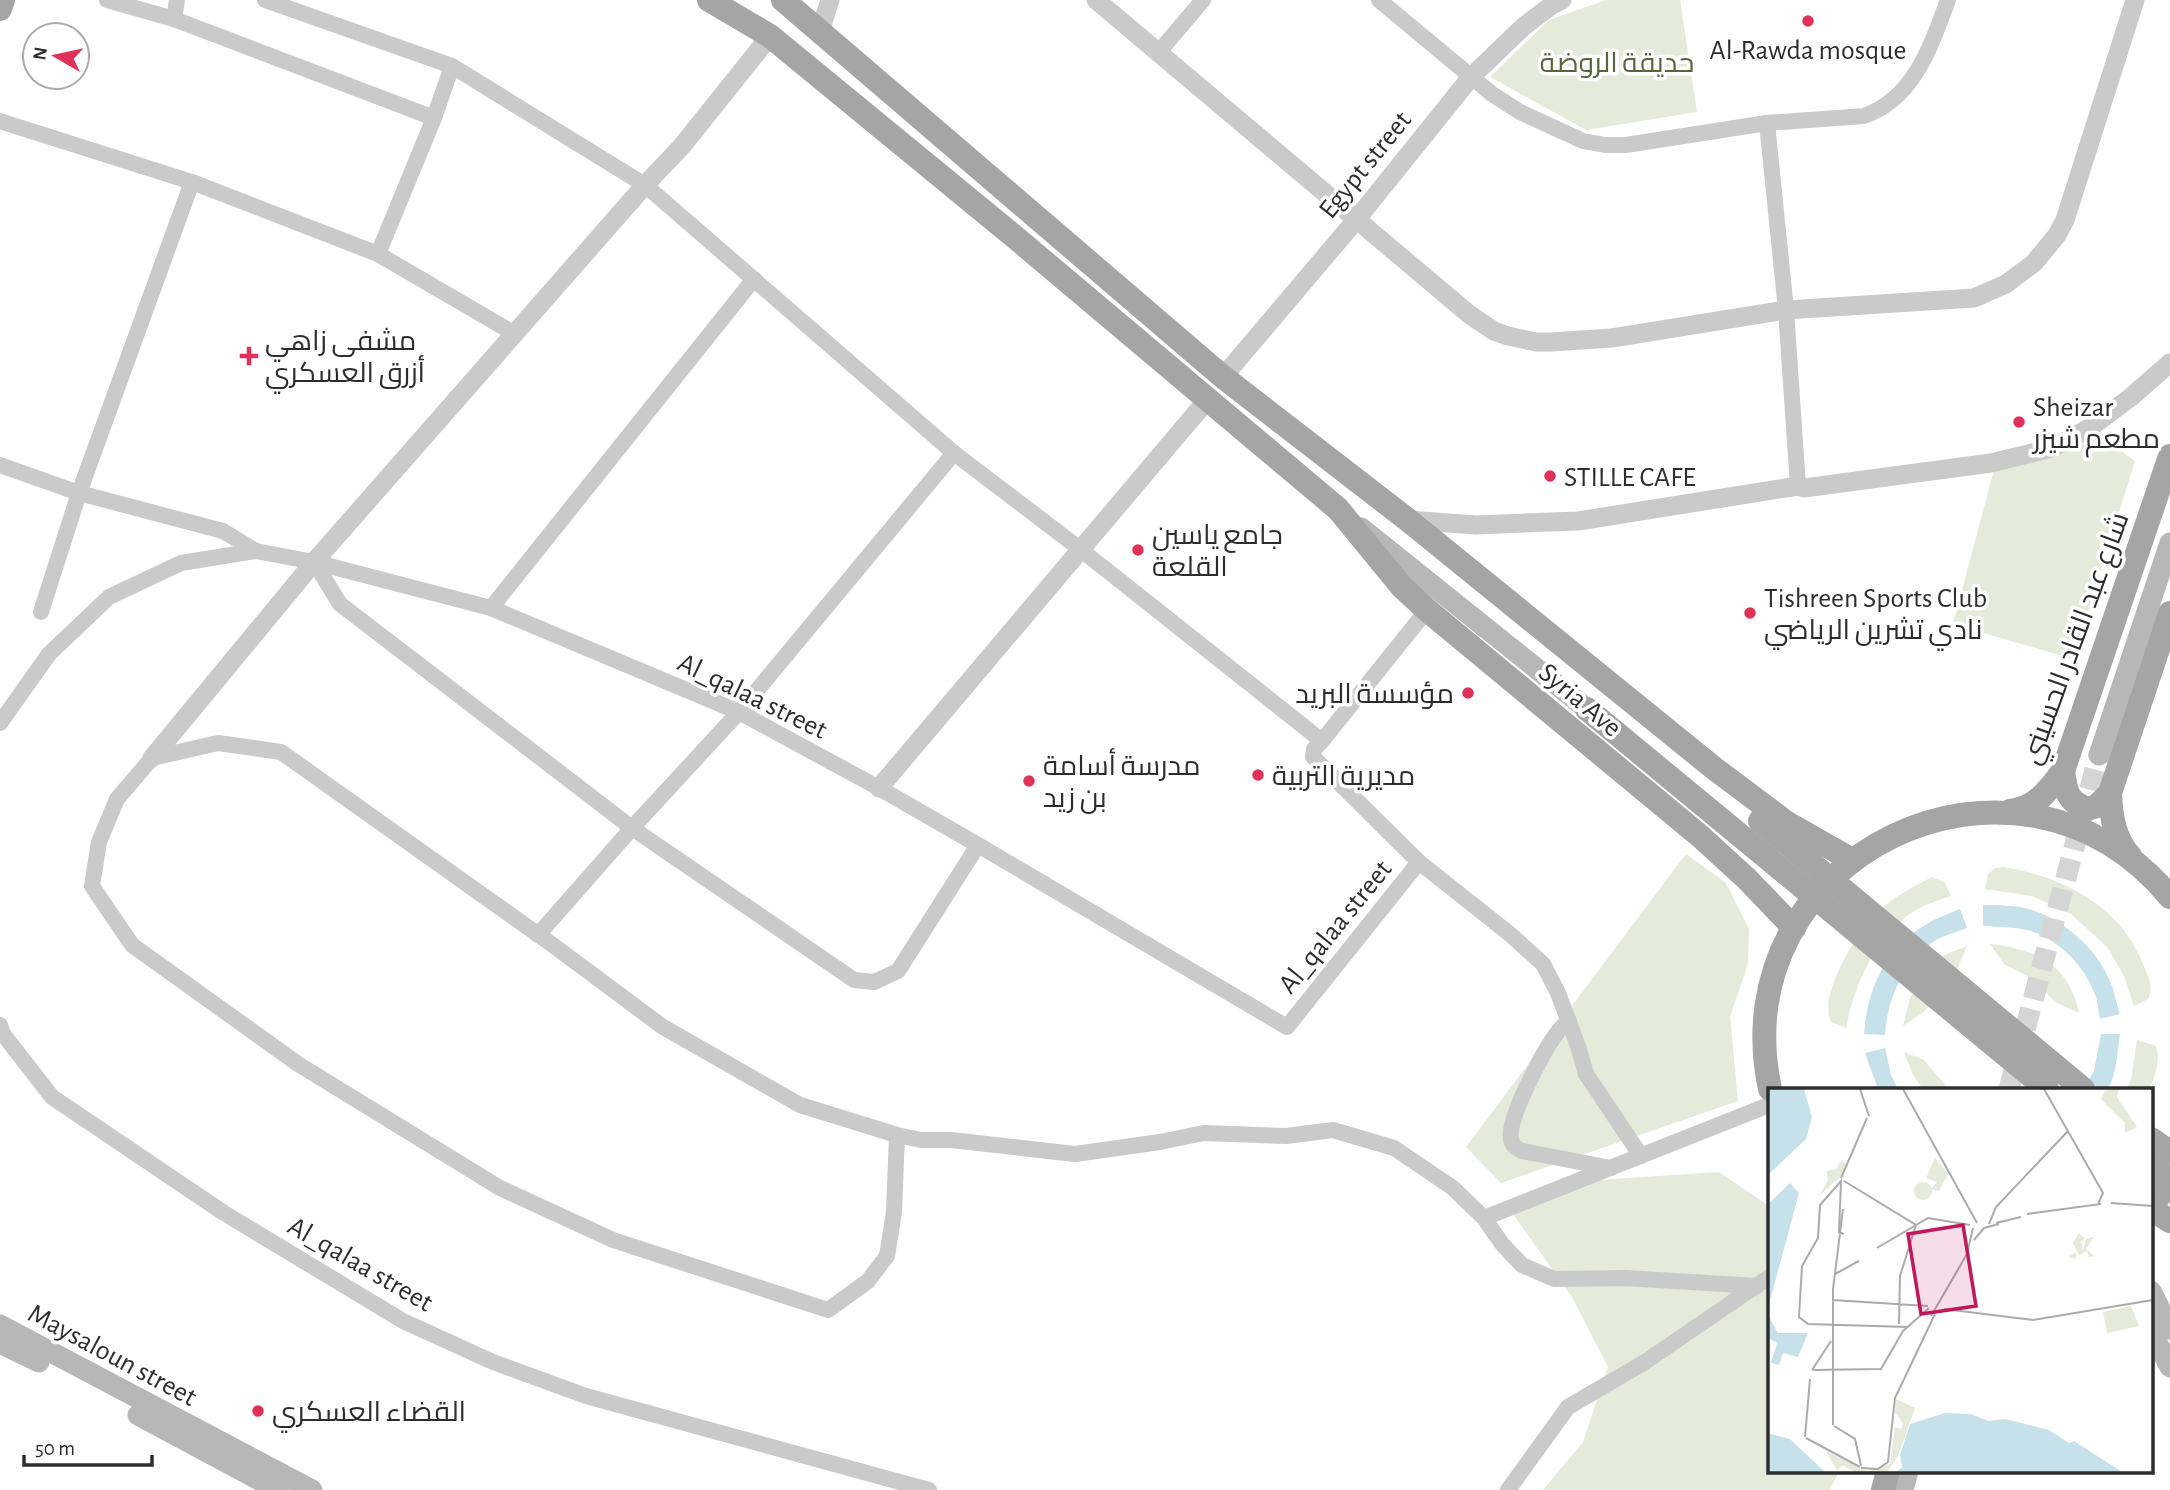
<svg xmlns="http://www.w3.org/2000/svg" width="2170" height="1490" font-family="'Alegreya Sans',Cairo,sans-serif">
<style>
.green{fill:#e5eada}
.water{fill:#c6e1ea}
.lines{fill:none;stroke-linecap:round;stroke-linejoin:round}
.secondary-tunnel{stroke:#d5d5d5;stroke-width:21;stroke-dasharray:21 10;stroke-linecap:butt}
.minor{stroke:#cacaca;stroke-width:16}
.tertiary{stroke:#cacaca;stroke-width:19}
.secondary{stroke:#b7b7b7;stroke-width:21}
.primary{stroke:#a5a5a5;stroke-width:24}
.poi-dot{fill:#e03258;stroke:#fff;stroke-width:2.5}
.labels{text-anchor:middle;stroke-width:7;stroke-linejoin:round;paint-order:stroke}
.poi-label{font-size:28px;fill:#2d2d2d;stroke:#fff;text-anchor:start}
.park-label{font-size:28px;fill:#56673c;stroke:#fff}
.street-label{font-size:28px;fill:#2d2d2d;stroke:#fff}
.inset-road{fill:none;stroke:#ababab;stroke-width:2}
.view{fill:#c2185b;fill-opacity:0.15;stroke:#c2185b;stroke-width:3.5}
.inset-edge{fill:none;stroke:#2d2d2d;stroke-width:3.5}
</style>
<rect width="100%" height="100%" fill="#fff"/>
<g class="green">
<path d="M1606,0H1680L1697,112L1586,130L1490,77L1549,20Z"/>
<path d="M2098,435L2135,461L2073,659L1953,624L1997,458Z"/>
<path d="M1686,854L1726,883L1749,929L1748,964L1730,1017L1738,1101L1501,1183L1466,1147Z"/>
<path d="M2004,867C2062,877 2120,905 2143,964C2148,976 2154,986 2148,999L2134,1006L2124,976L2107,947L2071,914L2032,896L1985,889L1988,874L1995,868Z"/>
<path d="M1932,877L1945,883L1951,896C1940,900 1926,904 1916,910C1875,935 1855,984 1846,1028L1831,1022C1817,996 1858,930 1878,912C1893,897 1913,887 1932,877Z"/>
<path d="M1990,944C2036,949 2069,964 2079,1013L2055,1002L2035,980L2004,964Z"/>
<path d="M1967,946L1955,974L1925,1011L1903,1026L1910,998L1937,958Z"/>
<path d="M2137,1040L2156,1046C2161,1060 2155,1075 2150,1089H2126L2131,1080Z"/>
<path d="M1904,1052L1924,1060L1946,1086L1951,1089H1923L1913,1075Z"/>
<path d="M1719,1172L1769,1206V1471H1839L1830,1490H1543L1583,1442L1608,1367L1572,1297L1507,1206L1598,1180Z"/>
</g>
<g class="water">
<path d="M1983,905C1999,905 2016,905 2032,910C2063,920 2095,947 2108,977C2114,988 2116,1002 2120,1014L2100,1019C2098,1010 2098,1000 2094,992C2083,964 2057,938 2027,930C2013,927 1998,927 1983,926Z"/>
<path d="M1960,909L1967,928C1957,932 1945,935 1936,940C1904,959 1887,1000 1885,1035L1864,1034C1867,990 1885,949 1925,925C1936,918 1948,914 1960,909Z"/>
<path d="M2101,1034H2120C2117,1053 2117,1073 2108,1089H2084L2094,1071Z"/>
<path d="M1885,1048L1891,1075L1898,1089H1878L1865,1053Z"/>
</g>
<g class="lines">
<path class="secondary-tunnel" d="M2009,1089L2099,755"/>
<g class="minor">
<path d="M107,0L174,19L434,118"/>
<path d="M265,0L452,66L645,185L954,453L1080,549L1322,741L1427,610"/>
<path d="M1379,0L1492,94L1520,112L1583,141L1605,145H1626L1767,123L1864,116C1915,98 1931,45 1948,0"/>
<path d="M174,19L177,0"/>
<path d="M1158,53L1203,0"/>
<path d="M0,121L192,182L378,254L515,334"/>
<path d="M1767,123L1786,310L1798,486"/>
<path d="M378,254L434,118L452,66"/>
<path d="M0,465L79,493L223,531L256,551"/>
<path d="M314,562L340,604L632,828L854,980L874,982L898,971L978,845"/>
<path d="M491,608L754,279"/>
<path d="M41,612L79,493L192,182"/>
<path d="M0,723L49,654L109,597L181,563L256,551L314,562L491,608L739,712L879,788L978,845L1287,1027L1419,862"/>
<path d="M1322,741L1314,749L1313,757L1419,862L1511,935L1543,964L1558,993L1578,1046L1586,1074L1641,1156"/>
<path d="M538,935L632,828L739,712L954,453"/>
<path d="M1569,1021C1564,1025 1560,1028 1557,1033C1544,1050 1506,1121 1511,1139C1512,1146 1516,1148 1522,1151L1611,1168"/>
<path d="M0,1025L3,1034L52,1097L224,1213L403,1321L493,1362L586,1396L929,1490"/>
<path d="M897,1135L894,1212L887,1256L868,1281L828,1310L613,1240L500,1188L298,1064L132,945L92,886L99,842L117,799L152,758L218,743L281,752L550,943L663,1027L800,1105L897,1135L921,1140H951L1075,1154L1160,1142L1204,1133L1286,1136L1333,1130L1394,1148L1453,1188L1484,1218L1769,1105"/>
<path d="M1484,1218L1502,1244L1522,1265L1554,1279L1625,1278L1757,1286"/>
<path d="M1508,1490L1568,1407L1645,1362L1769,1277"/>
</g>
<g class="tertiary">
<path d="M1096,0L1470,315L1494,331L1508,336L1536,342H1551L1612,338L1786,310L1974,298L2006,284L2034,263L2057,235L2065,220L2135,0"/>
<path d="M820,31L830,0"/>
<path d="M1223,377L1356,220L1471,77L1523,27L1552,5L1562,0"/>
<path d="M1408,520L1476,525L1578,521L1798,486L1804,488L1991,463L2052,448L2091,427L2131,397L2170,363"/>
<path d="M152,758L314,562L645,185L682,146L770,36"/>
<path d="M879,788L1208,399"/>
</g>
<g class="secondary">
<path d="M1361,528L1587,709"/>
<path d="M2099,755L2170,543"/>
<path d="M2151,1291L2170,1329"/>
<path d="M0,1325L312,1490"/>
<path d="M2151,1331L2170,1367"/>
<path d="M0,1343L39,1362"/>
<path d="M138,1415L278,1490"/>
<path d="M1903,1490L1908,1471"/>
</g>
<g class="primary">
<path d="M709,0L770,36L1016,238L1338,509L1402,587L1427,610L1700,836L1747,879L1794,928"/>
<path d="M783,0L1223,377L1408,520L1715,769L1787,823L1852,860"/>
<path d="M0,9L3,0"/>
<path d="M1587,709L2047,1089"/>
<path d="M2063,771C2066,792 2067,801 2087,809L2097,806L2110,793"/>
<path d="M2010,811C2036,808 2048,791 2063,771L2170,456"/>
<path d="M1760,821L2083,1089"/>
<path d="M2130,856C2114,839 2111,815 2110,793L2170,613"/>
<path d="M1770,1089C1720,855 2016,712 2170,897"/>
<path d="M2151,1139L2170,1152"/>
<path d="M2151,1166L2170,1179"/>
<path d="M2151,1205L2170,1184"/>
<path d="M2151,1209L2170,1221"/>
<path d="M1883,1490L1888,1471"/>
</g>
</g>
<g class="poi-dot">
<circle cx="1808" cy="21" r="7"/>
<path d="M245.5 345.5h7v7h7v7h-7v7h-7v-7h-7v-7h7z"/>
<circle cx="2019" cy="422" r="7"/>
<circle cx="1550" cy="476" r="7"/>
<circle cx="1138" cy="550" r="7"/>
<circle cx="1750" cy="613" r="7"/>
<circle cx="1468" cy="693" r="7"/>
<circle cx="1258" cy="775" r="7"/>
<circle cx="1029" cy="781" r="7"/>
<circle cx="258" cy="1411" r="7"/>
</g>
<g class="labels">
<g class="poi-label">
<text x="1808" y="59" text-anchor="middle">Al-Rawda mosque</text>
<text x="265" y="350">مشفى زاهي<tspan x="265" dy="32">أزرق العسكري</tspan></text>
<text x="2033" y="416">Sheizar<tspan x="2033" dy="32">مطعم شيزر</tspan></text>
<text x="1564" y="486">STILLE CAFE</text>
<text x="1152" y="544">جامع ياسين<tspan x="1152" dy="32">القلعة</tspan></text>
<text x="1764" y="607">Tishreen Sports Club<tspan x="1764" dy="32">نادي تشرين الرياضي</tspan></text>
<text x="1454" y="703" text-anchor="end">مؤسسة البريد</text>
<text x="1043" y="775">مدرسة أسامة<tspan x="1043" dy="32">بن زيد</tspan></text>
<text x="1272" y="785">مديرية التربية</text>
<text x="272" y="1421">القضاء العسكري</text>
</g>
<g class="park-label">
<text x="1617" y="72">حديقة الروضة</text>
</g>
<g class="street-label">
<text transform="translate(1364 164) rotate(-51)" y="10">Egypt street</text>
<text transform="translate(2074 638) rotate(-70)" y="10">شارع عبد القادر الحسيني</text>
<text transform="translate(753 695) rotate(26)" y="10">Al_qalaa street</text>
<text transform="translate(1581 699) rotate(40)" y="10">Syria Ave</text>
<text transform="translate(1334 926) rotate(-51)" y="10">Al_qalaa street</text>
<text transform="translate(361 1263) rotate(30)" y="10">Al_qalaa street</text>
<text transform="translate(113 1354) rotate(28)" y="10">Maysaloun street</text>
</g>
</g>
<g transform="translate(1768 1088)">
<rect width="385" height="385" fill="#fff"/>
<path d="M351,1L349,9L369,39L357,45V35L333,11L337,2ZM167,70L180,86L171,103L163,101L169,94L158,90ZM73,73L78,75L73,88L51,108L60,92L59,83L68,81ZM146 103a9 9 0 1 1 18 0a9 9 0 1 1-18 0ZM311,145L317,151L313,153L315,162L318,151L326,149L318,161L326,168L321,169L319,163L312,167L308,163V171L300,169L309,163L305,155ZM363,218L371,238L339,245L335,224ZM128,311L147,320L130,368L119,384H88L75,378L69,383L58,363L98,383L122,376L127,339L133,341L135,336L127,324Z" fill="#e5eada"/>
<path d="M0,1H36L44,29L38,51L0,87ZM22,95L31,105L0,220V116ZM0,227L10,245H40L30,269L15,265L11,277L3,275L9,255L0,250ZM177,325L203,326L220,333L237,331L281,342L301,355L306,353L354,384H128L134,379L132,367L142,336ZM0,345L22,351L57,384H0Z" fill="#c6e1ea"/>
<path class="inset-road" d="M92,1L101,28M135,1L209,135M276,1L335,105L330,116M73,90L99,30M76,93L148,137L132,188L131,236M343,115L385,118M259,126L333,116M228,135L253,129M221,136L228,119L300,43M76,146L71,144L73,93L52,117L50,150L34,178L31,229L40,236L140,239M206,152L216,140L231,136M109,160L160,130L202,137M67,186L91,173M64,212L160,218M176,221L265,232L385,212M163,228L199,166L205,140M44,282L63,253M45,282L113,281L135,243L161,220M65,337V201L75,121M66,338L87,351L93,378M37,349L42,291M38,350L92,379M93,380L110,381L120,374L127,310L167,226"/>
<path class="view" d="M195,137L208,218L153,226L140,146Z"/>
<rect width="385" height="385" class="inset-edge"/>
</g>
<g transform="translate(56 56) rotate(279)"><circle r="33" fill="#ffffff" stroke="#ababab" stroke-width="2"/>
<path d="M0-5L12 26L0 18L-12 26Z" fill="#e03258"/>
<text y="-10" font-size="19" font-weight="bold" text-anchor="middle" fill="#2d2d2d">N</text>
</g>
<path d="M24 1455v10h128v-10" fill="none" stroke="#2d2d2d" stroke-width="3.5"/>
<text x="35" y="1455" font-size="21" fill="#2d2d2d" stroke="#ffffff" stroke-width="5" paint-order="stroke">50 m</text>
</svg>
